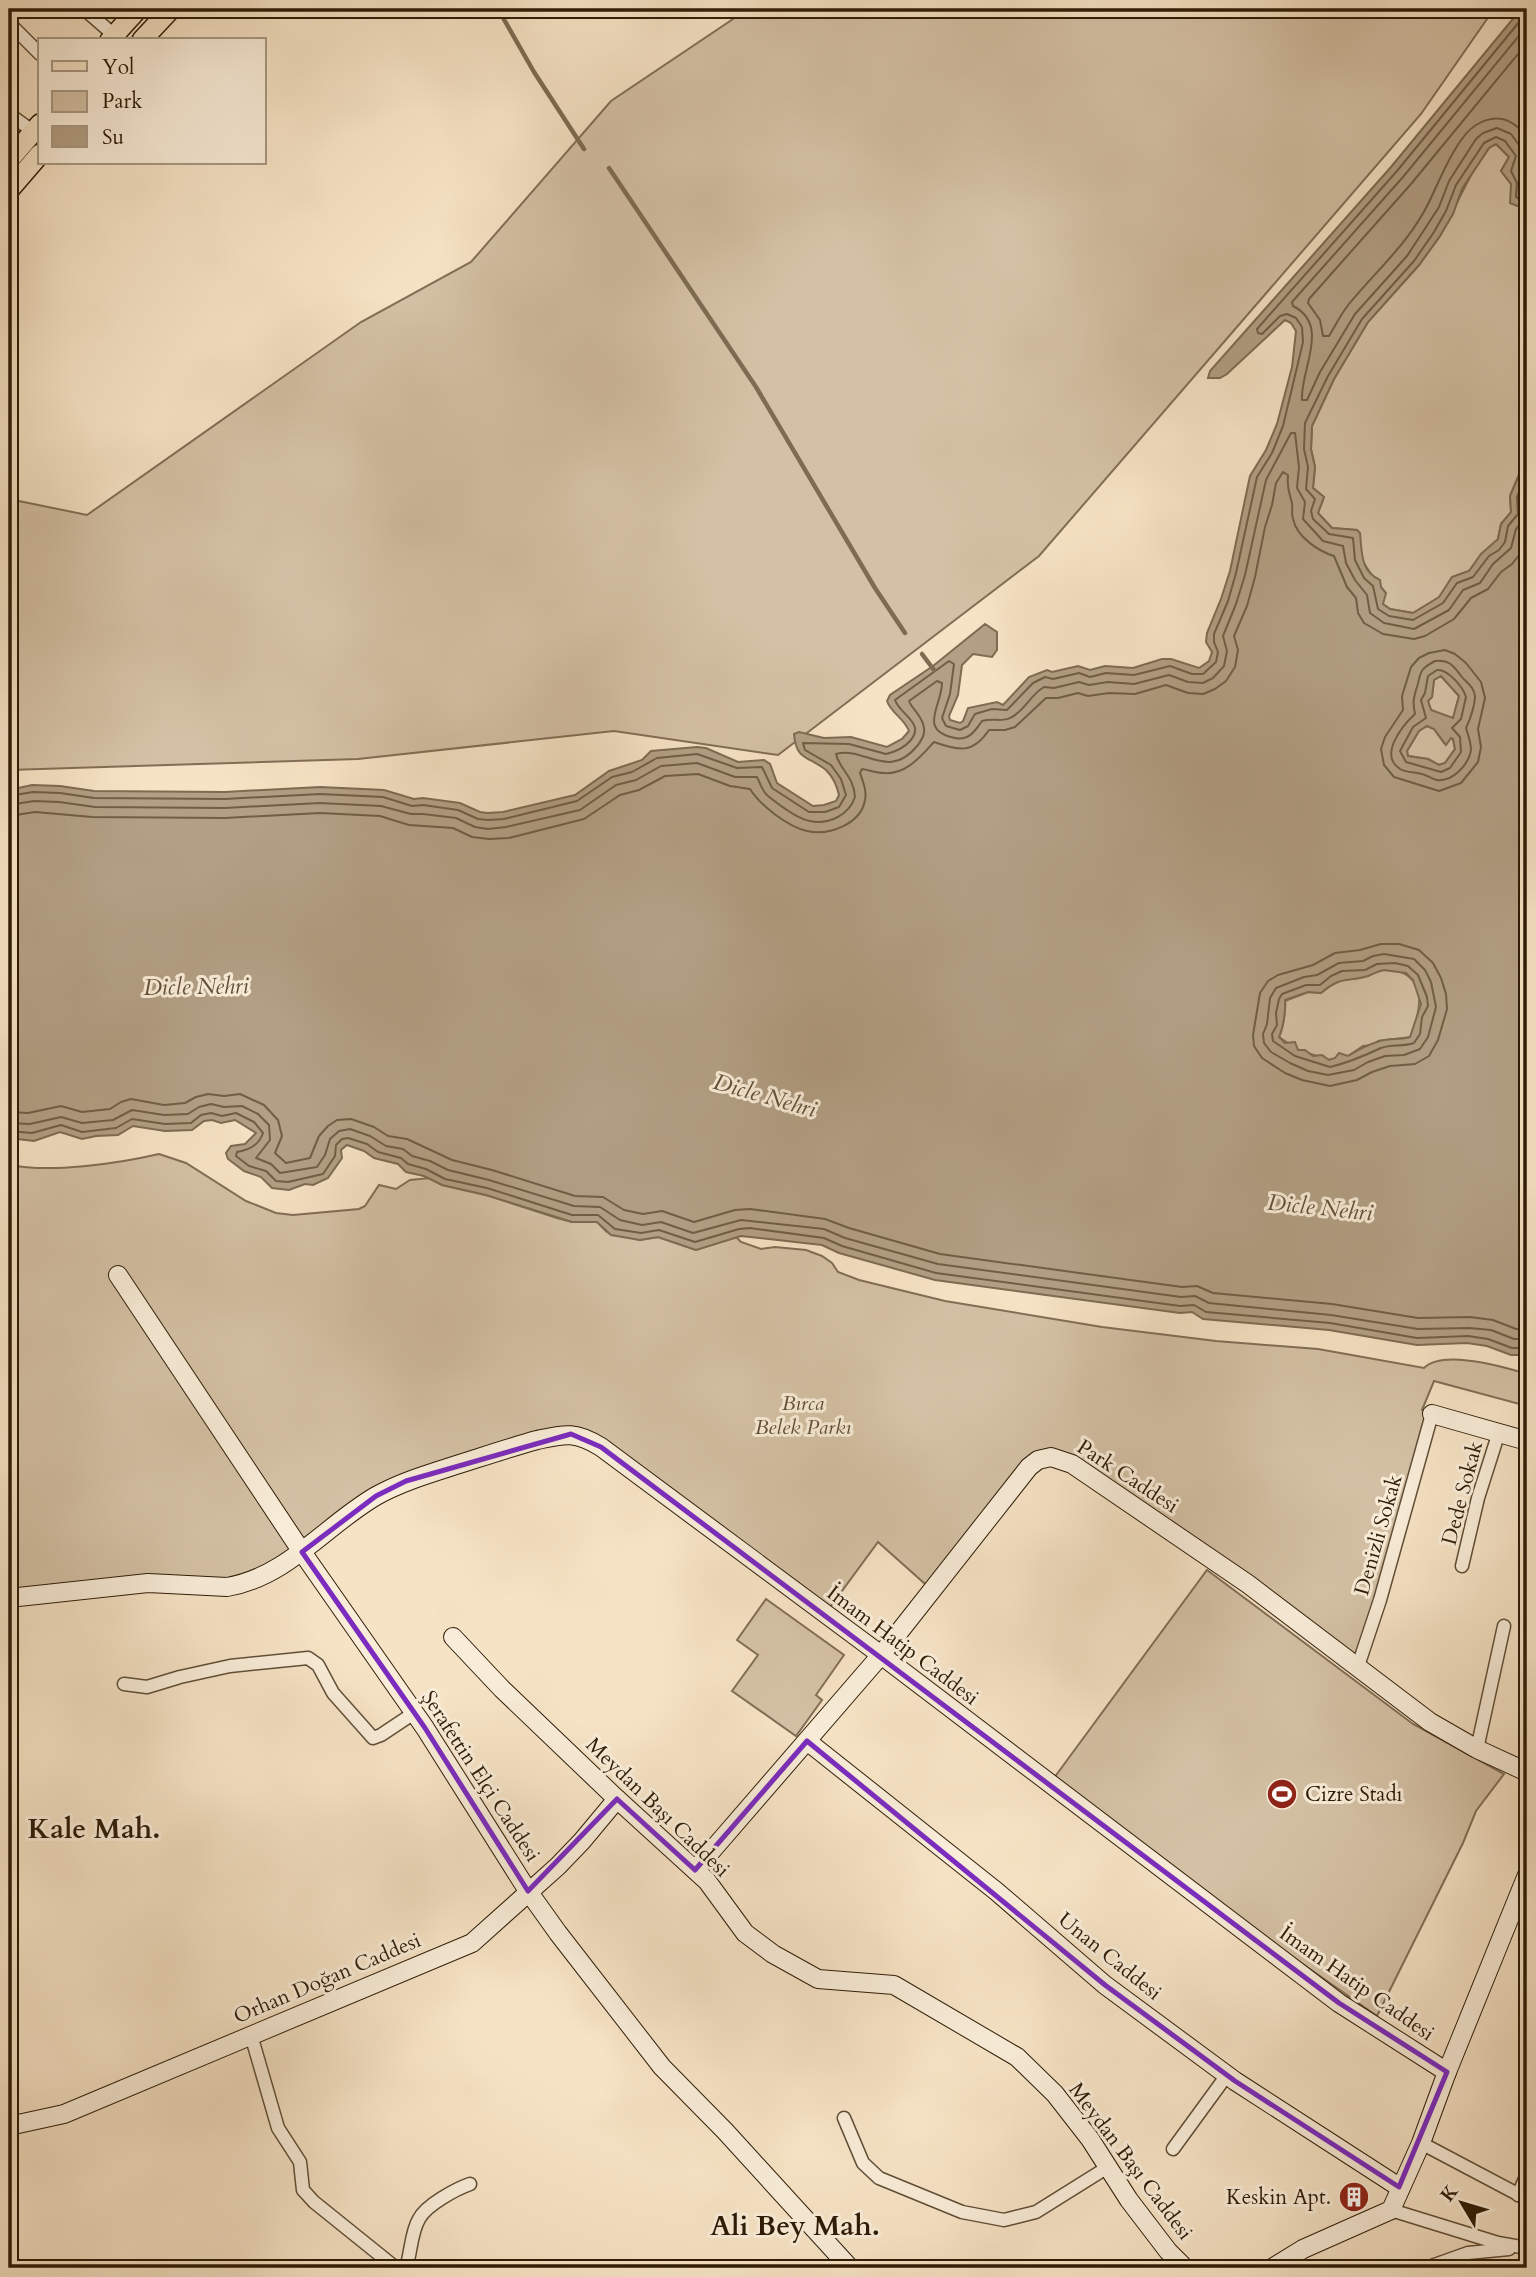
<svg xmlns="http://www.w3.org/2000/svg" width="1536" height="2277" font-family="Cardo,serif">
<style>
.green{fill:#d4c1a5;stroke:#816e56;stroke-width:2}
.water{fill:#b29f84;stroke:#7d6b52;stroke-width:2;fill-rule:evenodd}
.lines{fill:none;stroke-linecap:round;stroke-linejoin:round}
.shore{stroke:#705e45;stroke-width:2}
.stream{stroke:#7d6b52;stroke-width:4.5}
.street-casing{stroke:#604e36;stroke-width:15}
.secondary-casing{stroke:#2e1c06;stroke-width:20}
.primary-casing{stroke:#2e1c06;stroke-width:22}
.street{stroke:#f9edd9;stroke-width:12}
.secondary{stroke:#f9edd9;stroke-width:18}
.primary{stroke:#f6e3c5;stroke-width:19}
.marked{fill:none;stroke:#7b2cbf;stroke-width:5;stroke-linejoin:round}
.labels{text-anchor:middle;stroke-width:6;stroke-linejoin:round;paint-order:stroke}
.park-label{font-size:21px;font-style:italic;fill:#604e36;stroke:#f9edd9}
.street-label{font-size:21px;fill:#2e1c06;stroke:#f9edd9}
.poi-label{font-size:21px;fill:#2e1c06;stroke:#f9edd9;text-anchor:start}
.water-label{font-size:23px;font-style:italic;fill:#635038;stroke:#f9edd9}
.district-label{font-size:28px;font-weight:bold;fill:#2e1c06;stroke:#f9edd9}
</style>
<rect width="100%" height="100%" fill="#f6e3c5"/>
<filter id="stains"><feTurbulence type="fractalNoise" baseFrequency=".00286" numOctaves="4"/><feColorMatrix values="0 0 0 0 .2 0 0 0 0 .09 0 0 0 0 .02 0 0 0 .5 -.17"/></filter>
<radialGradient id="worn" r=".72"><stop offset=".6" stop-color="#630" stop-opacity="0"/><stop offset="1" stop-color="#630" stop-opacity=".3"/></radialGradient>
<g class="green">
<path d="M748,9H1494L1421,114L1039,556L778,755L614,731L358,759L9,770V499L87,515L361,322L471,262L611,101Z"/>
<path d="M1496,144L1509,157L1501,171L1511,184V203L1523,208L1527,214V456L1510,496L1511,513L1501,524L1498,539L1494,545L1485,551L1469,571L1452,577L1440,597L1413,613L1390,609L1383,604C1383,581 1370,578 1362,559C1358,549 1361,540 1357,530L1332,528L1318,513L1324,497L1313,488L1315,467L1311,449L1312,426L1334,379L1368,322L1419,265L1440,236L1472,173L1489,148Z"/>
<path d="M1441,676L1459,696L1453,718L1450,719L1431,710L1428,701L1432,697L1434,680Z"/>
<path d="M1427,726L1434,729L1444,743L1451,738L1453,739L1455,749L1445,763L1439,765L1428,759L1408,756L1407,751L1419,731Z"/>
<path d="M1394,970C1429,978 1420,1012 1411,1037L1378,1041L1374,1045L1363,1046L1348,1056L1329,1060L1298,1050L1279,1037C1283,1029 1286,1010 1285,1001L1308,992L1321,993C1344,974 1344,983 1367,976C1371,975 1374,972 1377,971C1383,969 1389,971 1394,970Z"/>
<path d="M159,1154L186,1163L246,1201L276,1213L293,1215L359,1209L365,1206L379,1185L396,1189L410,1180L430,1178L442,1185L486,1195L557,1218L572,1222H597L607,1232L640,1240L658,1237L696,1250L736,1237L741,1242L761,1249L775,1247L806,1250L822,1256L832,1263L838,1272L859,1280L945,1301L1102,1327L1216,1341L1318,1349L1424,1368C1443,1349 1504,1367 1527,1374V1406L1434,1381L1422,1410L1432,1414L1358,1666L1248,1584L1045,1457L933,1591L878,1542L825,1614L580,1436L406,1482L260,1576L9,1598V1165C51,1173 116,1164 159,1154Z"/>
<path d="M1207,1570L1413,1724L1504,1774L1476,1811L1463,1843L1377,2016L1277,1946L1054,1778Z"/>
<path d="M766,1599L844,1655L816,1695L822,1700L796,1736L732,1691L758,1655L737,1640Z"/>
</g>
<path class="water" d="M1521,9H1527V214L1523,208L1510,203L1511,184L1501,171L1509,157L1496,144L1489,148L1462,189L1453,214L1440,236L1419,265L1368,322L1334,379L1312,426L1311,449L1315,467L1313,488L1324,497L1318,513L1332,528L1357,530L1360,533C1362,552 1360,571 1380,580L1381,587L1386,593L1383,604L1390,609L1413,613L1439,597L1452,577L1469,571L1481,554L1498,539L1501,524L1511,512L1510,496L1527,456V1355H1511L1487,1346L1467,1343L1417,1345L1329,1330L1203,1319L1192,1312L1180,1313L935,1280L839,1253L822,1245L741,1236L696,1250L658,1237L640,1240L611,1235L597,1222H572L486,1195L442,1185L424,1176L406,1172L398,1164L374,1158L364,1151L347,1145L341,1150L342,1158L328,1178L313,1185L305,1184L289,1190L272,1188L261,1177L244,1171L228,1159L226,1153L231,1146L245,1144L256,1133L235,1120L221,1123L212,1120L204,1121L192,1130L165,1131L133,1126L118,1135L96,1136L82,1139L60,1132L34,1141L9,1138V790L32,785L60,786L94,791L225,792L320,787L384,790L414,799L423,798L460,803L480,812L487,813L503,812L575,795L609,771L642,760L651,751L697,747L706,748L738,762L764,760L770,764L777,783L813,806L824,805L836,801L839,795C837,786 833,777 826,770C809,756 796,761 794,734L799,732L824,738L851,737L887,747L902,739L909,731C904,718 891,713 887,701L890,695L933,666L985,624L997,632V650L992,657L973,654L962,665L958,695L949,716L950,720L960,723L963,721L968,708L997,702L1003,705L1029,677L1047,670L1052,672L1078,666L1090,670L1105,666L1133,668L1162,659H1171L1199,668L1209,661L1212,652L1206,642L1207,633L1221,599L1230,571L1250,476L1266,450L1277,424L1292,367L1296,331L1291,323L1285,320L1227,374L1220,378H1208L1210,371L1391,167ZM1441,676L1459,696L1453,718L1431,710L1428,701L1432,697L1434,680ZM1427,726L1434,729L1446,745L1451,738L1453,739L1455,749L1445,763L1439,765L1428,759L1408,756L1407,751L1419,731ZM1384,970L1406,973L1413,980L1421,1004L1410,1037C1401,1040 1390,1038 1380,1041C1370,1044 1359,1049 1348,1056L1339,1053L1335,1058L1329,1060L1322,1055L1313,1056L1305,1050H1298L1295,1042L1285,1043L1279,1037C1283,1028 1286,1010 1285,1000L1308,992L1321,993C1342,975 1346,983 1368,976C1374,974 1377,971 1384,970Z"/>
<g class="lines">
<g class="shore">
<path d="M1527,26L1403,177L1292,302L1293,306C1331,325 1300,370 1302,400H1307L1320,372L1355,314L1407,256L1426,227L1439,207L1449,181L1476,139L1483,133L1497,128L1511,134L1524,152L1522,171L1527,193"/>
<path d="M1527,43L1411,184L1309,299L1308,303L1320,320L1323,336H1329C1335,326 1341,314 1349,304C1376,271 1410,242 1429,202C1439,182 1456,137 1476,125C1497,112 1514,120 1527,137"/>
<path d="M1527,203L1516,197L1517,183L1511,171L1516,156L1505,141L1496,137L1484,143L1456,185L1446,211L1434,232L1414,261L1362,319L1328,376L1305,423L1304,449L1308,467L1306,489L1315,499L1311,511L1313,519L1329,534L1353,538L1355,560L1364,578L1373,586L1378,609L1389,616L1413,620L1443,603L1457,583L1473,577L1489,556L1499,550L1505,542L1508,526L1518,514L1517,497L1527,472"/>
<path d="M1445,650L1455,654L1466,663L1481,682L1485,698L1478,729L1481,747L1478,762L1461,783L1439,791L1394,777L1384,765L1381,749L1385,737L1403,710L1402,696L1411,667L1419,658L1429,653Z"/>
<path d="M1435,661C1450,659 1454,667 1462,677C1467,683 1474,687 1475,696C1475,705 1470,720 1466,728C1468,735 1471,742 1471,750C1469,764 1453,782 1437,780C1431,779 1427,775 1422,774C1415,772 1407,773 1400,769C1378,755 1403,725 1415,714C1413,704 1413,700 1416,690C1422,674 1416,671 1435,661Z"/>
<path d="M1437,670C1448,669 1463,687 1466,697L1461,719L1452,728L1460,737L1461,752L1450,768L1441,772L1406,762L1400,751L1413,727L1426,718L1421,700L1425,693L1428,676Z"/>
<path d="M9,796L33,792L60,793L94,798L225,799L320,794L383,797L412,806L423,805L458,810L478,819L488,820L504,819L577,801L612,777L632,772L657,758L697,754L737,768L762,767L772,788L809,812H825L839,807L846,795L841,779L831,765L805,750L803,743L849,744L886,754C894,752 904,748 910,741C926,723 900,715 895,700L949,661L954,664L950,694L942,718L946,726L960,730L968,726L975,714L992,709L1007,710L1033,683L1045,677L1053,679L1079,673L1090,677L1106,673L1134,675L1170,666L1192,674H1203L1216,662L1218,652L1214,642V634L1228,601L1236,573L1257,477L1272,453L1283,426L1303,342L1302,327L1296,318L1287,314L1280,316L1262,334L1258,333L1257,329L1397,171L1524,16L1526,9"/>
<path d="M9,805L34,801L59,802L95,807L225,808L320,803L381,806L411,814H423L456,818L475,827L488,829L506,827L580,810L616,785L636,780L661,766L697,763L735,777H757C760,783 762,791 768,796C778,804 797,819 810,821C829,825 849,815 855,797C854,776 839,769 836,754C866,746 888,782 918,745C923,738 926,732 923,724C920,714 912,709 909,701L937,681L942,683C942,706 917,730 955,738C969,741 975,731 982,721C992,718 1003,722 1010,718C1024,712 1030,695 1044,687L1054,688L1079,682L1089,685L1108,682L1134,684L1169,675L1188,682L1203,683L1213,678L1224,666L1227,651L1223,636L1236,604L1245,575L1266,480L1291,433H1295L1299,467L1297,488L1305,502L1303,519L1323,541L1343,546L1346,563L1355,580L1367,595L1370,613L1384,623L1414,629L1449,610L1463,590L1480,583L1493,564L1511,548L1516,529L1526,517L1527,495"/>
<path d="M9,816L35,812L92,817L225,818L320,813L380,816L409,825L453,828L472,837L489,839L509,838L584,819L620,795L639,790L665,776L698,774L730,786L750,789C760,805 788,827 807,831C829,836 861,824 865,800C867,791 863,782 860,773L862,769C869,770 876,773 884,773C906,775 921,756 934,742C959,751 973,754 989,730H1005L1015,727L1046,698H1058L1078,693L1088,696L1109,693L1135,694L1166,685L1188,693L1203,694L1215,689L1226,681L1235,667L1238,650L1234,636L1247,606L1255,577L1265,527L1272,505L1276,483L1283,472L1288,475C1287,486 1289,492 1292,503C1293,508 1291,514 1293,519C1297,537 1318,551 1334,556L1347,587L1356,598L1358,613L1364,623L1383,634L1414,639L1425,636L1454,619L1471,598L1488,589L1501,572L1512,564L1520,554L1527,533"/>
<path d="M1381,944H1399L1419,950L1433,963L1441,978L1446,994L1447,1009L1438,1040L1429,1056L1415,1064L1390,1066L1372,1072L1357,1080L1330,1086L1302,1080L1285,1073L1262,1058L1254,1046L1253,1035L1260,993L1268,981L1278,975L1313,965L1335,953L1360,950Z"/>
<path d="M1384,954L1414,959L1425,970L1431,982L1436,1007L1428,1037L1420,1049L1404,1055L1385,1056L1368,1062L1354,1070L1328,1075L1308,1071L1290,1063L1271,1052L1264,1043L1263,1034L1267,1024L1270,998L1276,988L1304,977L1317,975L1339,963L1363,961L1373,956Z"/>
<path d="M1395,963L1408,966L1418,975L1427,997L1428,1006L1422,1017L1420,1034L1414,1043C1403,1047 1391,1044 1381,1048C1364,1056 1347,1063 1330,1067L1295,1056L1273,1041L1272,1034L1277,1025L1276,1013L1279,999L1282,994L1306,985H1320L1331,976L1342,971L1365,970L1377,964Z"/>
<path d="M9,1112L28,1113L61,1106L82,1112L110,1109L121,1102L131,1099L164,1105L185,1103L196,1097L208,1094L224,1096L240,1094L264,1105L278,1120L282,1136L275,1153L286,1163L310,1158L319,1136L328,1126L337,1120L351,1119L374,1127L388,1136L407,1139L452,1160L492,1170L575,1196L603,1197L624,1210L643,1214L662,1211L694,1222L735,1210L750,1209L825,1219L849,1228L940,1254L1182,1287L1197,1286L1213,1293L1332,1304L1418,1318L1470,1317L1493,1320L1516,1329H1527"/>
<path d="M9,1123L30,1124L61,1117L82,1123L113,1120L132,1110L164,1115L188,1114L199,1107L211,1104L224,1107L242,1106L258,1114L269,1125L270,1140L256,1158L271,1164L280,1173L317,1167L325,1155L330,1139L339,1131L350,1129L370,1136L386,1146L403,1149L412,1156L430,1161L448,1170L489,1180L574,1206L600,1207L620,1220L642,1225L661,1222L693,1233L741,1220L824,1229L845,1238L938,1264L1181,1297L1195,1296L1209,1303L1331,1315L1418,1329L1469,1328L1491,1330L1514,1339H1527"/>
<path d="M9,1131L32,1133L61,1125L82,1132L116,1128L132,1119L165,1124L191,1123L201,1115L211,1113L222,1116L236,1113L254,1122L263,1133C259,1146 248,1150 237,1152L236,1156L249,1166L266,1171L276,1181L288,1182L323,1174L335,1156L336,1145L342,1139L348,1138L367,1144L378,1152L401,1158L408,1164L426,1169L445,1179L487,1188L572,1215H598L615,1229L641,1233L659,1230L695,1242L739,1229L750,1228L824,1238L842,1246L936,1273L1180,1306L1194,1305L1206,1312L1330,1323L1417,1338L1468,1336L1488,1339L1512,1348H1527"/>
</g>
<g class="stream">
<path d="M498,9L534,72L584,149"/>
<path d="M609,168L756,387L875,588L905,633"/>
<path d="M922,654L934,670"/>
</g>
<g class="street-casing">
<g id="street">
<path d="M84,9L114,35"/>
<path d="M9,23L40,54"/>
<path d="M9,114L34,132"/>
<path d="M1462,1566L1478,1498L1499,1432"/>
<path d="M1358,1666L1380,1600L1432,1414"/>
<path d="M124,1684L147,1687L180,1677L230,1666L308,1658L318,1665L333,1693L373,1738L381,1735L414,1713"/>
<path d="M1477,1749L1504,1626"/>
<path d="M251,2035L278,2128L300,2162L303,2190L314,2202L396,2268"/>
<path d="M844,2118L863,2163L879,2178L962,2212L1004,2220L1036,2212L1108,2167"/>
<path d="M1421,2143L1527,2199"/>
<path d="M1173,2149L1227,2075"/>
<path d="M1518,2195L1527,2174"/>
<path d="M1391,2210L1498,2243L1527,2248"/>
<path d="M406,2268C411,2253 411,2232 419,2219C426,2205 456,2189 470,2184"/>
<path d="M1426,2268L1468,2253L1509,2249"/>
</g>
</g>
<g class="secondary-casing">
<g id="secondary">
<path d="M118,1275L302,1552L425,1728L528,1891L558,1933L662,2067L725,2131L850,2268"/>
<path d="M1432,1414L1527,1441"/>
<path d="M9,1598L148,1583L227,1587C287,1577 326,1525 376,1496C399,1483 425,1475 450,1467C479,1458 508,1448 537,1440C565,1434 575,1431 601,1447L881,1655L1339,2003L1447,2072"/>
<path d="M453,1637L502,1689L617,1799L707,1881L745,1933L773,1954L818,1979L894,1985L1017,2057L1055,2094L1090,2139L1129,2200L1168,2251L1185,2268"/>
<path d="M807,1741L996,1891L1105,1985L1235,2081L1399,2187"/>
<path d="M695,1870L881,1655L1029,1467L1038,1460L1051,1457L1072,1464L1248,1584L1430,1722L1477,1749L1527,1772"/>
<path d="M9,2126L64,2114L472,1943L558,1866L582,1841L617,1799"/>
<path d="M1272,2268L1303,2249L1391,2210L1421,2143L1447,2072L1527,1875"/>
</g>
</g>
<g class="primary-casing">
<g id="primary">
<path d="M110,40L138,9"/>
<path d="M142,40L171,9"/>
<path d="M9,160L40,124"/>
<path d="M9,190L40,154"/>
</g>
</g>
<use href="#street" class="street"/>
<use href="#secondary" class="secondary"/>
<use href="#primary" class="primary"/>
</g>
<path class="marked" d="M571,1434L601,1447L1339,2003L1447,2072L1399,2187L1235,2081L1105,1985L807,1741L695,1870L617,1799L528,1891L425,1728L302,1552L376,1496L406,1481Z"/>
<defs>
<g id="stadium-disc" transform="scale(1.575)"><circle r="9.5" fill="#8f2418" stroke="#f9edd9"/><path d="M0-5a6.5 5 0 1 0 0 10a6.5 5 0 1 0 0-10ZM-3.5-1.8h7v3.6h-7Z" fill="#fff"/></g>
<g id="building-disc" transform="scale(1.575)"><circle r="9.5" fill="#8f2418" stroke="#f9edd9"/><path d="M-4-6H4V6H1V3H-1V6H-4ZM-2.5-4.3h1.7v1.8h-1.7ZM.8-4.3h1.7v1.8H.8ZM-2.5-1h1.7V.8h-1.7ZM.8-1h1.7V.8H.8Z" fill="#fff"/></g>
</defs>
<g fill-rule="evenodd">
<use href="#stadium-disc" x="1282" y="1794"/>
<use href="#building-disc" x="1354" y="2197"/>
</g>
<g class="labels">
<g class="park-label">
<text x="803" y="1410">Bırca<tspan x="803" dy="24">Belek Parkı</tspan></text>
</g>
<g class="street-label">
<text transform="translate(1128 1476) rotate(33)" y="7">Park Caddesi</text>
<text transform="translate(1462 1493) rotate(-75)" y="7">Dede Sokak</text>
<text transform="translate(1378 1535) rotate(-74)" y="7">Denizli Sokak</text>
<text transform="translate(903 1645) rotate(37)" y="7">İmam Hatip Caddesi</text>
<text transform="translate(481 1776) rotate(57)" y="7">Şerafettin Elçi Caddesi</text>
<text transform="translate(658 1807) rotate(44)" y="7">Meydan Başı Caddesi</text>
<text transform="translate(1110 1956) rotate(39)" y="7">Unan Caddesi</text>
<text transform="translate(327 1978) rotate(-23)" y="7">Orhan Doğan Caddesi</text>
<text transform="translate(1357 1983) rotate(35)" y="7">İmam Hatip Caddesi</text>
<text transform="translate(1131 2161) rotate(53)" y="7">Meydan Başı Caddesi</text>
</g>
<g class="poi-label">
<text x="1305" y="1801">Cizre Stadı</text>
<text x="1331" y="2204" text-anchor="end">Keskin Apt.</text>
</g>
<g class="water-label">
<text transform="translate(196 986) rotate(-1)" y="8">Dicle Nehri</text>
<text transform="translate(765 1095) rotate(16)" y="8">Dicle Nehri</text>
<text transform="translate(1320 1207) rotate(6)" y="8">Dicle Nehri</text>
</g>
<g class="district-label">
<text x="94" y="1838">Kale Mah.</text>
<text x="795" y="2235">Ali Bey Mah.</text>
</g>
</g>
<rect width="1536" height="2277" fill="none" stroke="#f6e3c5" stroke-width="35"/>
<rect x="10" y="10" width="1515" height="2256" fill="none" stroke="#2e1c06" stroke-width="3.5"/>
<rect x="18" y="18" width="1501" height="2242" fill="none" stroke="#2e1c06" stroke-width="2"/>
<rect x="38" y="38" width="228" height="126" fill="#f9edd9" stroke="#a89985" stroke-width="2"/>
<rect x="52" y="61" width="35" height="10" fill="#f6e3c5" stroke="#a89985" stroke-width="2"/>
<text x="102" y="74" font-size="21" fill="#2e1c06">Yol</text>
<rect x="52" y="91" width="35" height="21" fill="#d4c1a5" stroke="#a89985" stroke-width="2"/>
<text x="102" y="108" font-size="21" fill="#2e1c06">Park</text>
<rect x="52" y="126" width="35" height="21" fill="#b29f84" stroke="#a89985" stroke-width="2"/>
<text x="102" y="144" font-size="21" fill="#2e1c06">Su</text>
<g transform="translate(1462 2203) rotate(308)" stroke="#f9edd9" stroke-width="5" paint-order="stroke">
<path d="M0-5L12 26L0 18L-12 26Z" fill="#2e1c06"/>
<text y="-10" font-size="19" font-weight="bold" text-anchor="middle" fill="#2e1c06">K</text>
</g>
<rect width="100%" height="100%" filter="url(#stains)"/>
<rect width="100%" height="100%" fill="url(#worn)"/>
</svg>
